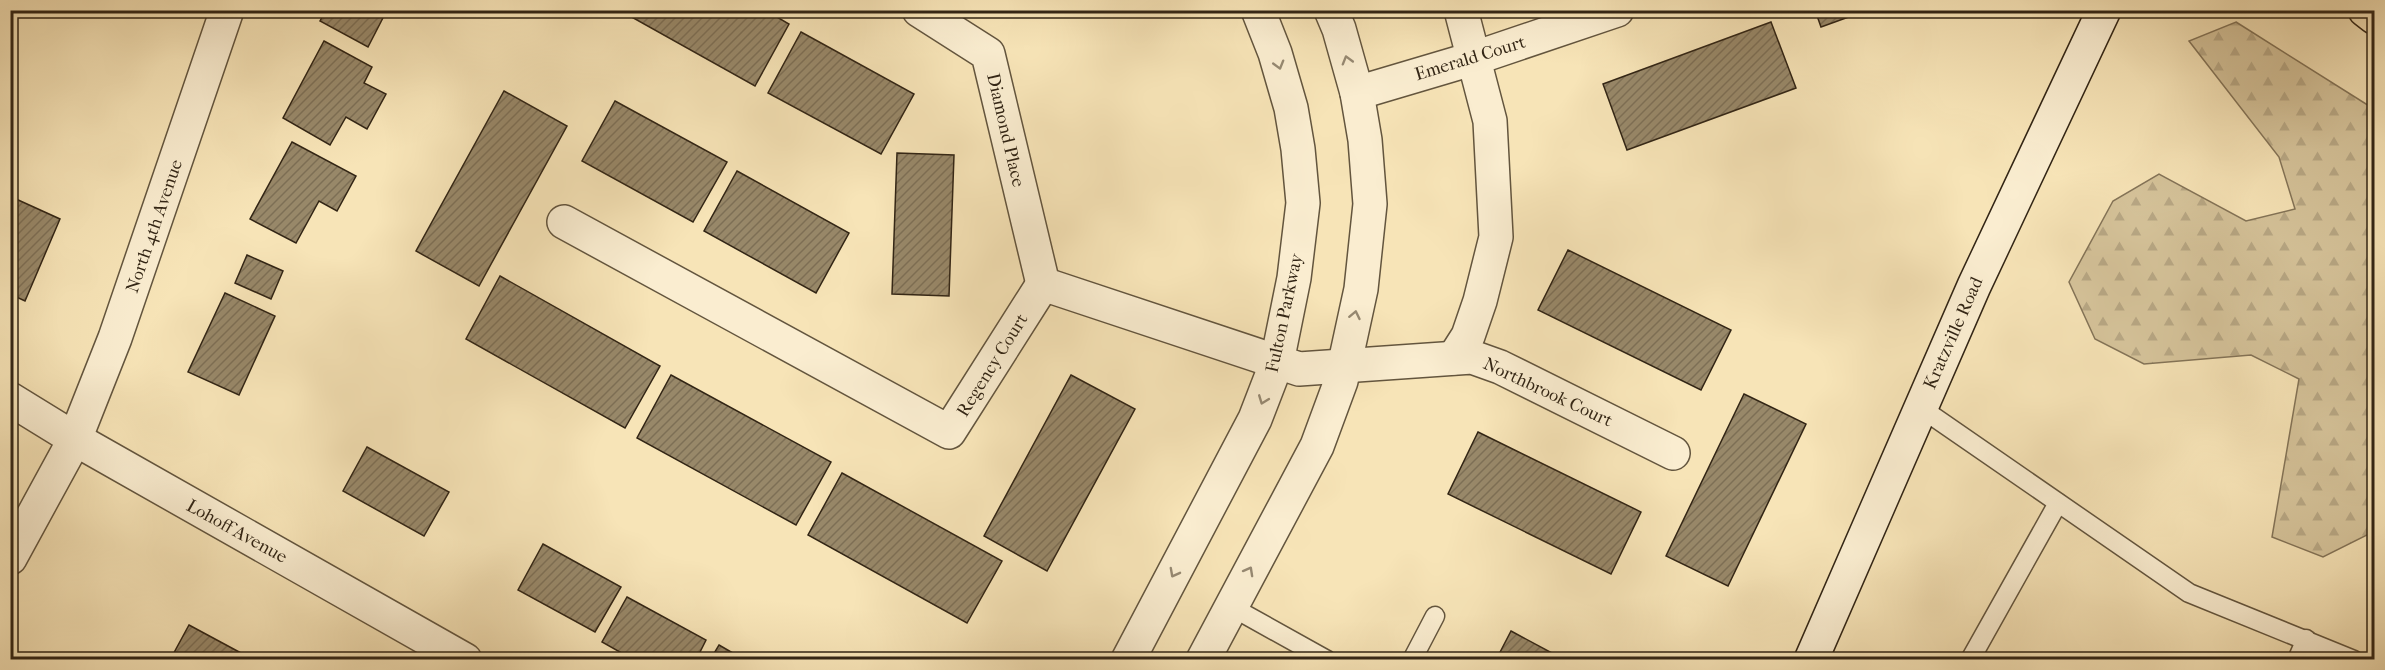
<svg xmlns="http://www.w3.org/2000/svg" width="2385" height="670" font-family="'IM FELL French Canon',serif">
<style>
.forest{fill:url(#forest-firs);stroke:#847458;stroke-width:1.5}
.building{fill:url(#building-hatch);stroke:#322515;stroke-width:1.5}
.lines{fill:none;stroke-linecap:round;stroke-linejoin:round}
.service-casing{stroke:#63553e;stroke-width:21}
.minor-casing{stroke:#63553e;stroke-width:36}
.secondary-casing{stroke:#322515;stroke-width:36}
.primary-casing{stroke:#322515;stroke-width:36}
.service{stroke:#faedd0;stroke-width:18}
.minor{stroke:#faedd0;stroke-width:33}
.secondary{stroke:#faedd0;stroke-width:33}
.primary{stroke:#f7e4b7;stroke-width:33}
.oneway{stroke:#968972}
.labels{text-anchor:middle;stroke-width:4.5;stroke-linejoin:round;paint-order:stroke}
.street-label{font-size:18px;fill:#322515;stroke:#faedd0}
</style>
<defs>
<pattern id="forest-firs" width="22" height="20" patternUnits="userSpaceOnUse" patternTransform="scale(1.5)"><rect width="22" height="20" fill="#d6c49b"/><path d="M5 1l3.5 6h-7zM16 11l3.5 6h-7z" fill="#b8a885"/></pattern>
<pattern id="building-hatch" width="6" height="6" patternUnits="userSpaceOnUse" patternTransform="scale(1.5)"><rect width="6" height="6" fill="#988869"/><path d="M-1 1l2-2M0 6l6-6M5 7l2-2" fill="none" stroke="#7d6f55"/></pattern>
</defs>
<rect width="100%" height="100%" fill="#f7e4b7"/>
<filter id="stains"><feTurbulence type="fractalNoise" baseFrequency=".00333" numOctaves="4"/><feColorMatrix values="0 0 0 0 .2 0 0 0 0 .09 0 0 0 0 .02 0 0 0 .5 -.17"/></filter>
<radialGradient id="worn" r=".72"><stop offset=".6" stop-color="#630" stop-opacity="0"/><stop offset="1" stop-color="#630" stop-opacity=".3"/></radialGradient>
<path class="forest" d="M2236,22L2374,109V523L2369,534L2323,557L2272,537L2299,379L2251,355L2144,364L2095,339L2069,282L2113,201L2159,174L2246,221L2295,209L2279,157L2189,41Z"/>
<g class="building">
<path d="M326,10H387L368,47L320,21Z"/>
<path d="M619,10H765L789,24L755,86Z"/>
<path d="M1815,10H1868L1821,27Z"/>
<path d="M1771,22L1796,88L1627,150L1603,84Z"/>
<path d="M801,32L914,94L881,154L768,93Z"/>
<path d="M324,41L372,67L364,83L386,94L367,129L346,117L330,145L283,118Z"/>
<path d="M504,91L567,126L479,286L416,251Z"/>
<path d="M615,101L727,162L693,222L582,161Z"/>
<path d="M292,142L356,176L337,211L319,201L296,243L250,219Z"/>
<path d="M897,153L954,155L949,296L892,294Z"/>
<path d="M737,171L849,233L816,293L704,231Z"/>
<path d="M16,199L60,219L25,301L10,294V211Z"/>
<path d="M1568,250L1731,330L1701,390L1538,310Z"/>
<path d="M247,255L283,271L271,299L235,283Z"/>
<path d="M500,276L660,366L625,428L466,339Z"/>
<path d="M225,293L275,316L239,395L188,372Z"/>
<path d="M671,375L831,462L796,525L637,438Z"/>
<path d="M1071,375L1135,409L1047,571L984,536Z"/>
<path d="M1744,394L1806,424L1728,586L1666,556Z"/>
<path d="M1478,432L1641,512L1611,574L1448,494Z"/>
<path d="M367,447L449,492L424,536L343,491Z"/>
<path d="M842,473L1002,561L967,623L808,535Z"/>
<path d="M543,544L621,587L595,632L518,590Z"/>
<path d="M627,597L706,640L696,660H634L602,642Z"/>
<path d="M189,625L254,660H170Z"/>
<path d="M1511,631L1565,660H1496Z"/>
<path d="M719,645L745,660H710Z"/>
</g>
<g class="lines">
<g class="service-casing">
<g id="service">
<path d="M1921,408L2189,593L2354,660"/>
<path d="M1230,606L1327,660"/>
<path d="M1412,660L1435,616"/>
<path d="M1970,660L2058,503"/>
<path d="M2297,660L2306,639"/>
</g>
</g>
<g class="minor-casing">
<g id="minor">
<path d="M919,10L988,54L1043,284"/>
<path d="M1357,93L1475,58L1617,10"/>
<path d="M564,222L949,432L1043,284"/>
<path d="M1043,284L1299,369L1472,357L1500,367L1673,453"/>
<path d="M1454,358L1468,336L1480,301L1496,237L1490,121L1461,10"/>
<path d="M10,399L75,439L465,660"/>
<path d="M10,558L75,439L115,338L227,10"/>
<path d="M1128,660L1255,419L1277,362L1294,278L1303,203L1298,149L1291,108L1275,53L1258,10"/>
<path d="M1203,660L1317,446L1341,381L1361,289L1370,204L1365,140L1357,93L1339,29L1331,10"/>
</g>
</g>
<g class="secondary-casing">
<path id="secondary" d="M1811,660L1974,286L2104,10"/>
</g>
<g class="primary-casing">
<path id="primary" d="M2365,10L2374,17"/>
</g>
<use href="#service" class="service"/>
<use href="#minor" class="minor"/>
<use href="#secondary" class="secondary"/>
<use href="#primary" class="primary"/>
</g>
<defs><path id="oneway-chevron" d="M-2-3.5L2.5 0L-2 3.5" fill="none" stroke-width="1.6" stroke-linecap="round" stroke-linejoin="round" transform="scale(1.5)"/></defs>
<g class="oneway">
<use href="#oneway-chevron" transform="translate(1347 60) rotate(-106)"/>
<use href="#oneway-chevron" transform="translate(1279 65) rotate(74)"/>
<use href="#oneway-chevron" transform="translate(1355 315) rotate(-78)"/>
<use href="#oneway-chevron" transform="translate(1263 400) rotate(111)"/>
<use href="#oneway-chevron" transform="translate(1249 571) rotate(-61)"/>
<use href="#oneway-chevron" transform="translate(1174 573) rotate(118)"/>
</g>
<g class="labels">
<g class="street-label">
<text transform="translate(1470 58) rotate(-17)" y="6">Emerald Court</text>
<text transform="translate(1006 130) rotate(77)" y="6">Diamond Place</text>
<text transform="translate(154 226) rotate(-71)" y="6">North 4th Avenue</text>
<text transform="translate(1284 313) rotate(-78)" y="6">Fulton Parkway</text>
<text transform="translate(1953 333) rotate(-66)" y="6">Kratzville Road</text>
<text transform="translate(992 365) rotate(-58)" y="6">Regency Court</text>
<text transform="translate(1548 392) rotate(25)" y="6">Northbrook Court</text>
<text transform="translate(237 531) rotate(29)" y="6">Lohoff Avenue</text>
</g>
</g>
<rect width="2385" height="670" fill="none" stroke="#f7e4b7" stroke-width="36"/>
<rect x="12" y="12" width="2361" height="646" fill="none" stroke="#322515" stroke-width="3"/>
<rect x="18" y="18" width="2349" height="634" fill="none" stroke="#322515" stroke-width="1.5"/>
<rect width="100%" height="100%" filter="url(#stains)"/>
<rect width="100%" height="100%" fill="url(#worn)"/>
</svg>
